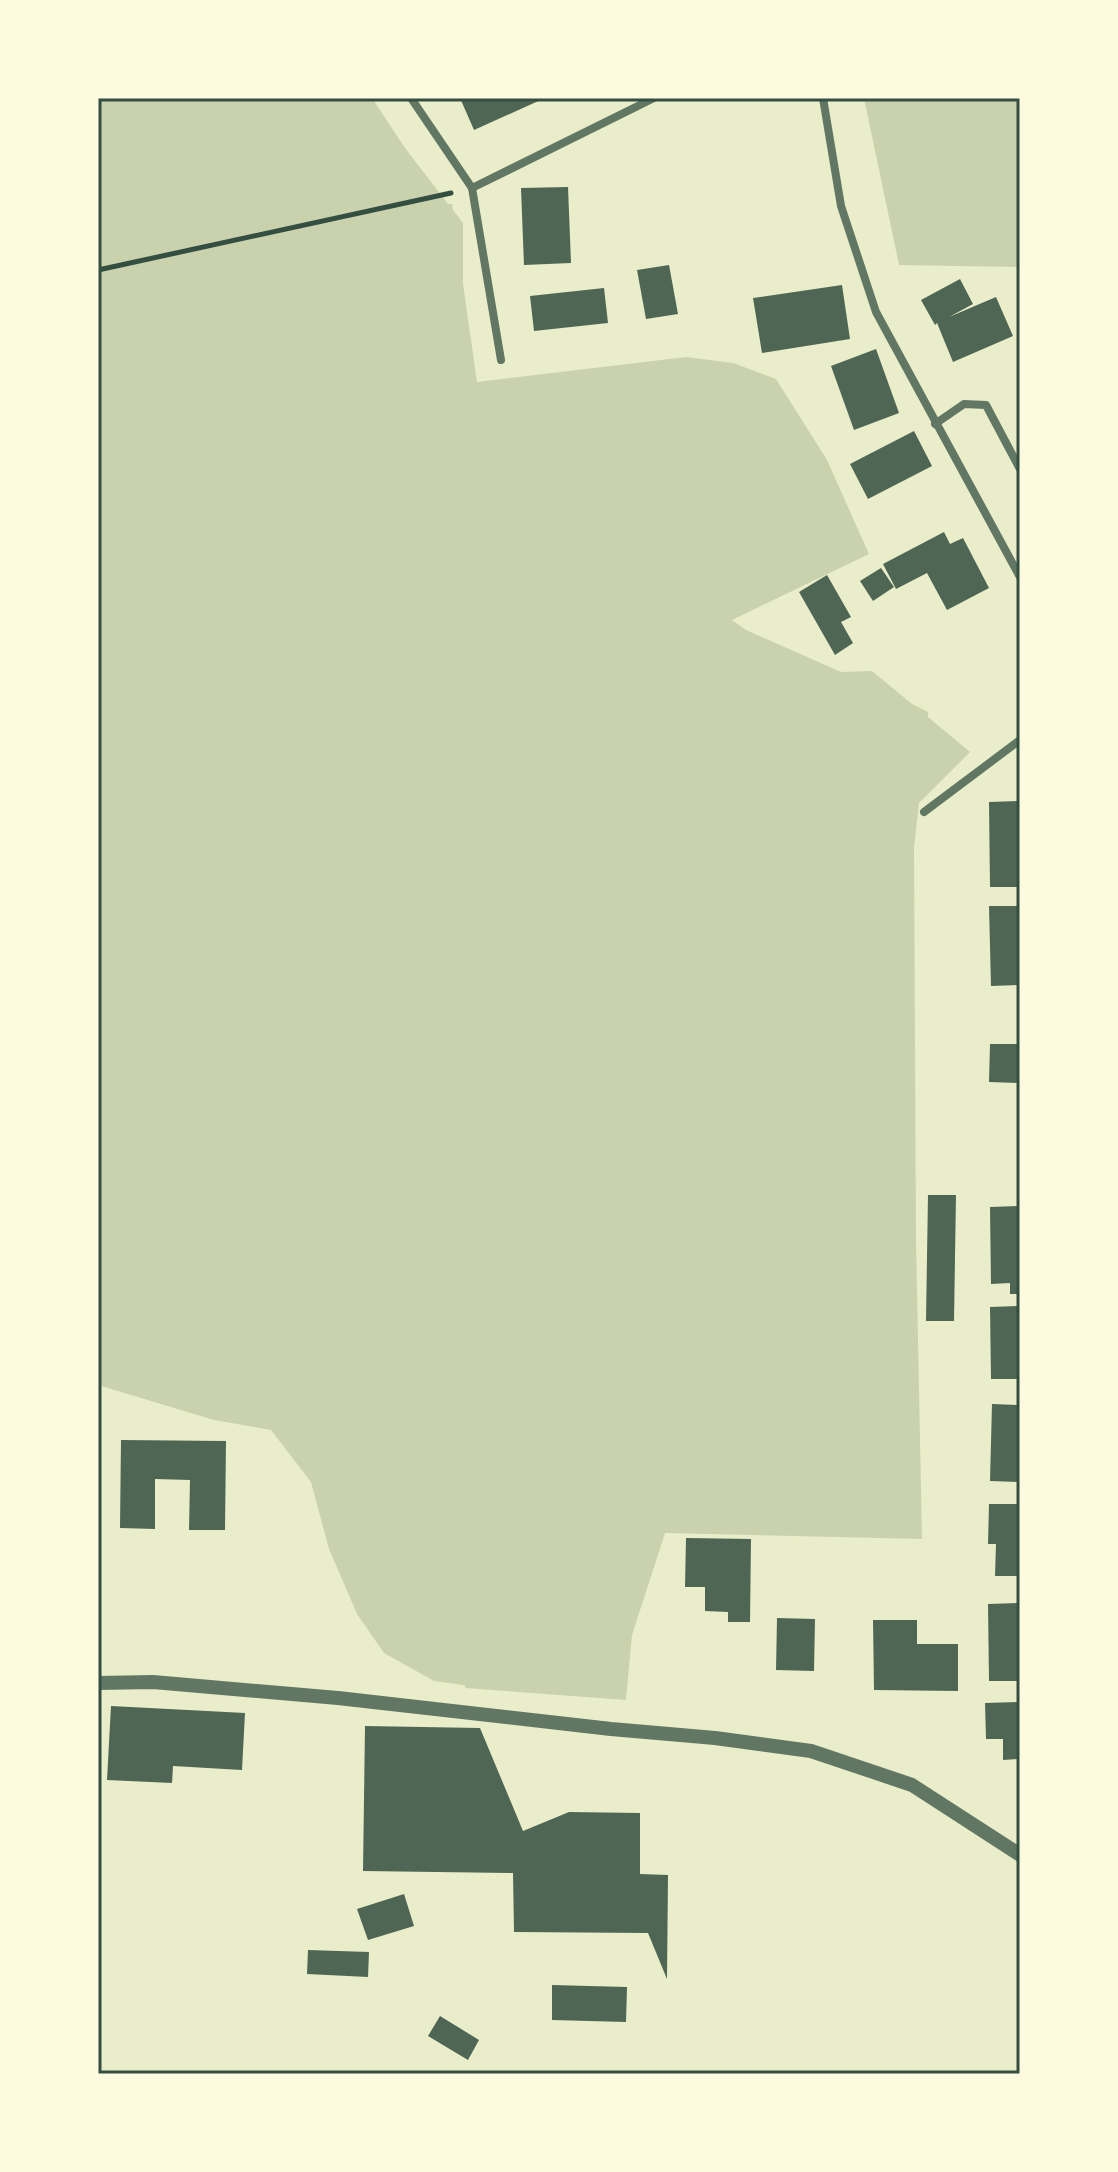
<svg xmlns="http://www.w3.org/2000/svg" width="1118" height="2172" font-family="Quicksand,sans-serif">
<style>
.green{fill:#cad2ad}
.building{fill:#4f6655}
.lines{fill:none;stroke-linecap:round;stroke-linejoin:round}
.path{stroke:#344e41;stroke-width:5}
.minor{stroke:#617663;stroke-width:8}
.tertiary{stroke:#617663;stroke-width:14}
.neatline{fill:none;stroke:#344e41;stroke-width:3}
</style>
<rect width="100%" height="100%" fill="#e9edc9"/>
<g class="green">
<path d="M98,98H372L405,148L448,204H452L453,210L463,223V284L477,382L686,357L733,363L776,379L827,460L869,554L732,620L746,630L841,672L872,671L912,704L928,712V717L970,752L919,803L914,848L916,1240L922,1539L665,1533L632,1635L626,1700L466,1688L464,1685L434,1681L384,1653L357,1614L329,1549L311,1482L271,1430L214,1420L98,1385Z"/>
<path d="M864,98H1020V267L899,265Z"/>
</g>
<g class="building">
<path d="M460,98H545L474,130Z"/>
<path d="M568,187L571,263L524,265L521,188Z"/>
<path d="M669,265L678,314L646,319L637,270Z"/>
<path d="M960,279L973,304L949,317L996,297L1013,336L953,362L937,323L935,325L921,300Z"/>
<path d="M842,285L850,339L762,353L753,298Z"/>
<path d="M604,288L608,323L534,331L530,296Z"/>
<path d="M876,349L899,413L854,430L831,366Z"/>
<path d="M914,431L932,466L868,499L850,464Z"/>
<path d="M944,532L950,544L963,538L989,588L947,610L927,573L896,589L883,564Z"/>
<path d="M881,568L894,587L873,601L860,581Z"/>
<path d="M827,575L851,617L841,622L853,643L835,655L799,592Z"/>
<path d="M1020,801V887H990L989,802Z"/>
<path d="M989,906H1020V985L991,986Z"/>
<path d="M990,1044H1020V1083L989,1082Z"/>
<path d="M928,1195H956L954,1321H926Z"/>
<path d="M1020,1206V1294H1010V1283L991,1284L990,1207Z"/>
<path d="M1020,1306V1379H991L990,1307Z"/>
<path d="M992,1404L1020,1405V1482L990,1481Z"/>
<path d="M121,1440L226,1441L225,1530H189L190,1480L155,1479V1529L120,1528Z"/>
<path d="M989,1504H1020V1576H995L996,1544H988Z"/>
<path d="M686,1538L751,1539L750,1622H728V1612L705,1611V1587H685Z"/>
<path d="M1020,1603V1681H989L988,1604Z"/>
<path d="M777,1618L815,1619L814,1671L776,1670Z"/>
<path d="M873,1620H917V1644H958V1691L874,1690Z"/>
<path d="M1020,1702V1759L1003,1760V1739H986L985,1703Z"/>
<path d="M111,1706L245,1713L242,1770L173,1766L172,1783L107,1780Z"/>
<path d="M365,1726L480,1728L523,1831L569,1812L640,1813V1874L668,1875L667,1979L648,1933L514,1932L513,1873L363,1871Z"/>
<path d="M404,1894L414,1926L368,1940L357,1909Z"/>
<path d="M308,1950L369,1952L368,1977L307,1974Z"/>
<path d="M552,1985L627,1987L626,2022L552,2020Z"/>
<path d="M440,2016L479,2040L468,2060L428,2036Z"/>
</g>
<g class="lines">
<path class="path" d="M98,270L451,193"/>
<g class="minor">
<path d="M411,98L472,188L501,360"/>
<path d="M823,98L841,206L876,312L1020,577"/>
<path d="M472,188L654,98"/>
<path d="M935,424L964,404L986,405L1020,469"/>
<path d="M924,812L1020,740"/>
</g>
<path class="tertiary" d="M98,1683L153,1682L338,1698L611,1729L715,1738L811,1751L912,1785L1020,1855"/>
</g>
<rect width="1118" height="2172" fill="none" stroke="#fefae0" stroke-width="200"/>
<rect x="100" y="100" width="918" height="1972" class="neatline"/>
</svg>
